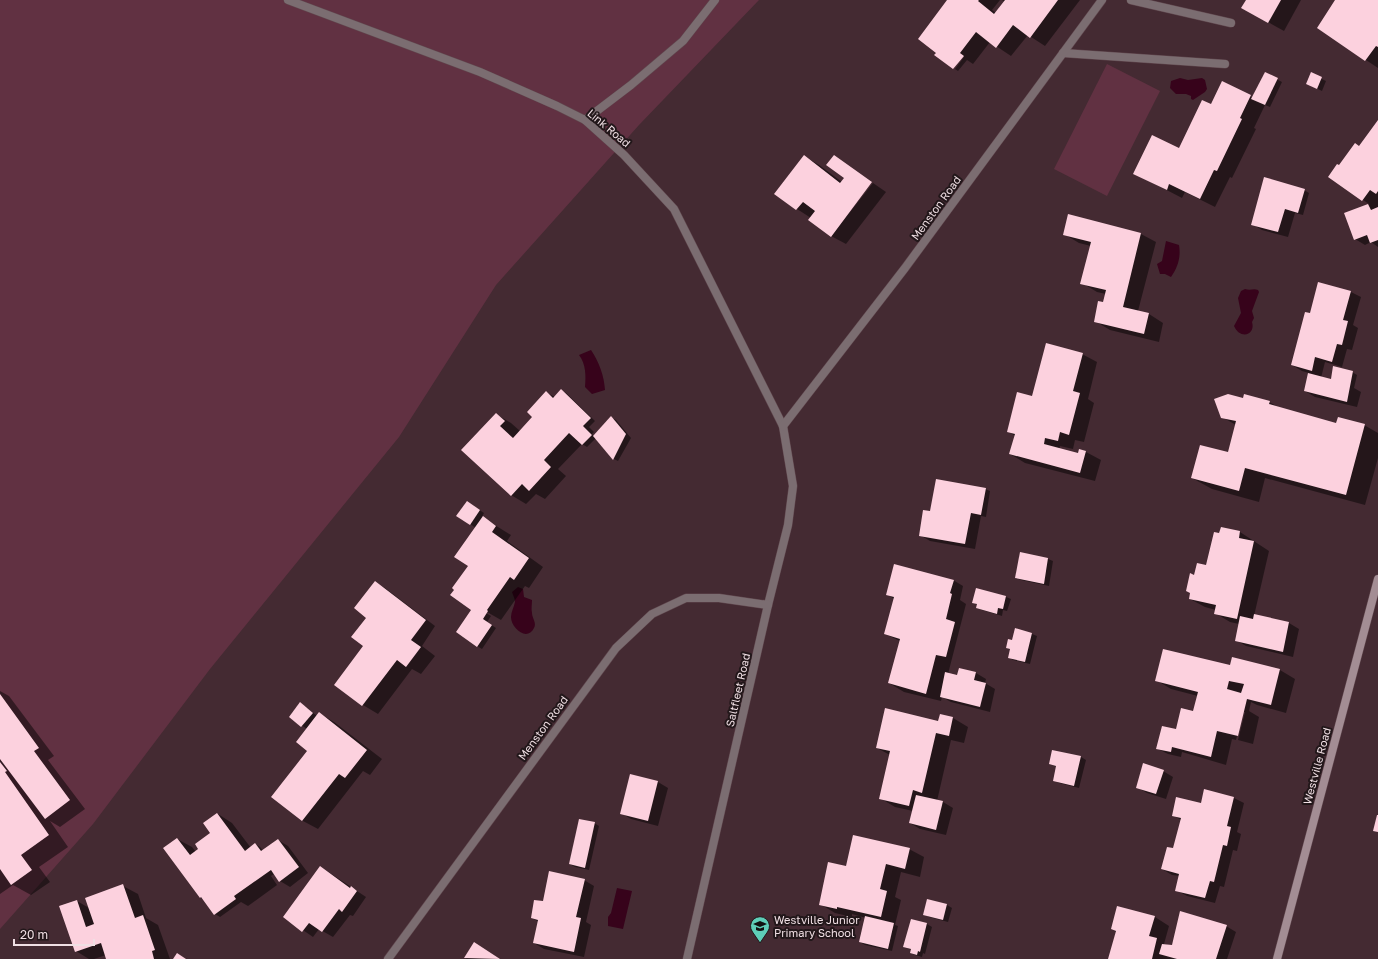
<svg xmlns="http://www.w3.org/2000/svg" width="1378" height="959" font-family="'Golos Text',sans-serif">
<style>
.green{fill:#613142}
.water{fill:#37031b}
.shadow{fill:#0007}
.building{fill:#fcd1de;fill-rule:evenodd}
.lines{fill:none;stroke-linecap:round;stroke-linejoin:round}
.lane-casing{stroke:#60474e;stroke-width:9}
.street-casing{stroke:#60474e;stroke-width:9}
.secondary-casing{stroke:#60474e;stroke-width:9}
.lane{stroke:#7b6d71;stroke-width:8}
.street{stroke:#7b6d71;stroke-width:8}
.secondary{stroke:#a38d94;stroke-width:8}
.labels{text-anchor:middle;stroke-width:4;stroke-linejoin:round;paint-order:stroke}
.street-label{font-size:11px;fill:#f0dfe4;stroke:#22171a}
.poi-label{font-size:11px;fill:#f0dfe4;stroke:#22171a;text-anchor:start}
</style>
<rect width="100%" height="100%" fill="#442a32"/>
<g class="green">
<path d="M0,0H759L639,125L496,285L399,437L210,669L93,824L0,929Z"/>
<path d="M1107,64L1160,91L1107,196L1054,169Z"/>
</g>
<g class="water">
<path d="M1180,78L1188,80L1202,78L1205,80L1207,89L1205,92L1193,100L1191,99V96L1186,94H1176L1170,88L1171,81Z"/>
<path d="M1166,241L1179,245C1181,257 1178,267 1171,277L1165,274H1160L1157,264L1162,261Z"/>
<path d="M1245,289C1251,291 1253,288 1258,290L1259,292L1252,311L1254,318L1252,322C1256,335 1240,340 1234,326L1241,313L1238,298L1241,291Z"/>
<path d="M591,350C599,362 604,375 605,390L592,394L585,387C586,376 586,364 579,355Z"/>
<path d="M518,587L523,589L524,597L532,600C532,604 531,609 532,613C532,618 537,623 534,628C527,642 511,628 511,617C511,612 514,607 515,602C515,599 513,595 512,592Z"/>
<path d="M617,888L632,891L623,929L608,926V917L611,913Z"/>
</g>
<g class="shadow">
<path d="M949,0H1000L992,10L996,13L1005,2L1002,0H1080L1045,46L1028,35L1011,56L990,42L973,64L967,60L958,71L955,69L964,57H961L953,68Z"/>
<path d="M1247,0H1301L1284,31L1243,8Z"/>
<path d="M1336,0H1378V68L1318,28Z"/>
<path d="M1265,73L1282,82L1270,107L1265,105L1254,128L1256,129L1232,178L1230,177L1215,207L1185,192L1182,198L1134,173L1180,149L1211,106L1222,82L1253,98Z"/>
<path d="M1311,74L1326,81L1322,91L1312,86Z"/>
<path d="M1378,121V247L1371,242L1365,245L1355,239L1345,214L1369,204L1330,177L1360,147Z"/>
<path d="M804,156L819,165L842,182L856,172L871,181L830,235L811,218L797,209L775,193Z"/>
<path d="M873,183L886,192L846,244L831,236Z"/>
<path d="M1304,190L1309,193L1303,215L1295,213L1288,237L1262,230L1252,224Z"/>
<path d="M1069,215L1141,234L1156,242L1138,311L1149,314L1163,323L1159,342L1110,330L1095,321L1103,304L1106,294L1097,292L1082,283L1091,246L1079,243L1064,234Z"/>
<path d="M1351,292L1361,297L1353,325L1358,328L1352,350L1347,349L1342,367L1325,362L1321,378L1331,381L1352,372L1357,375L1354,388L1361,392L1357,407L1315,397L1305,391L1309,373L1302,371L1292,365L1311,314Z"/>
<path d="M1082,354L1097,362L1088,399L1094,403L1084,442L1075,440L1073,449L1060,446L1059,449L1079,454L1086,452L1101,460L1095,481L1025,463L1010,454L1015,436L1008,431L1033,398Z"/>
<path d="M561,390L566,393L595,421L589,427L594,432L592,434L594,436L612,418L616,420L631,438L618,461L614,459L596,438L587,447L582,444L558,469L566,476L545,499L536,494L526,504L511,495L496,414L511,423L520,431L533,417L547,393L555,397Z"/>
<path d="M1243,399L1269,402L1282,409L1337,424L1364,425L1378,433V458L1365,505L1265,478L1259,502L1212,489L1192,478L1229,454L1236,425L1222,417Z"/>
<path d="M985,489L990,491L986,517L981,516L975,549L930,541L920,535L930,513Z"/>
<path d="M472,505L484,513L482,517L511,535L507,541L543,567L529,588L525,586L501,620L487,612L486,613L491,616L487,622L496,628L482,649L477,646L469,566L476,528L470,524Z"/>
<path d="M1221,528L1240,532L1269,551L1254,616L1289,623L1299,629L1293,657L1246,646L1236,640L1239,624L1230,622L1215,613L1216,610L1205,607L1190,599L1195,576L1207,566Z"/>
<path d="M1021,554L1048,559L1053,561L1049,586L1021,580L1016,578Z"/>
<path d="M953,580L963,586L960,600L966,604L948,674L958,676L959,670L976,673L986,679L985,683L995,689L990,712L951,702L942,697L941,701L904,692L889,683L900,641L885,634L894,599L887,594Z"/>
<path d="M375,582L385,588L435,626L422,646L435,656L421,674L412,669L378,714L363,705L336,684L365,646L367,617Z"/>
<path d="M977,589L1006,597L1011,599L1007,611L1003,610L1002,616L982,610L977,608L978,605L973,602Z"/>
<path d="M1016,629L1032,634L1037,636L1030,664L1013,660L1009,657L1011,650L1007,648L1013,642Z"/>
<path d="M1233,658L1280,670L1295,679L1286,713L1257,705L1251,702L1249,711L1259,717L1253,744L1238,740L1245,712H1243L1236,740L1232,739L1226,765L1182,752L1181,757L1168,754L1158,749L1177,731L1194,712L1198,696L1171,689L1156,680L1231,667Z"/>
<path d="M0,691L9,696L54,756L48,760L85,809L60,827L50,821L68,847L39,867L50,882L31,895L13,885L0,894Z"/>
<path d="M305,706L317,716L319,713L334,722L382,759L370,775L363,771L318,829L303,821L272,797L308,750L307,729L290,717Z"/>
<path d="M940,715L953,718L968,727L964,743L951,740L937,801L943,802L953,808L946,835L920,829L910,823L913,811L895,807L880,798L890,755L877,748L939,723Z"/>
<path d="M1053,751L1081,757L1086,760L1079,788L1059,783L1054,780L1057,767L1050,764Z"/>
<path d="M1163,771L1173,777L1166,799L1147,793L1137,787Z"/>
<path d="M631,775L658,782L668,788L658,826L631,819L621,813Z"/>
<path d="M1205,790L1234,798L1244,803L1237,832L1241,834L1237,851L1233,850L1224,887L1220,886L1215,903L1187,896L1176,890L1180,876L1172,875L1162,869L1174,850L1181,820L1173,815L1201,805Z"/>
<path d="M218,814L232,823L251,848L255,844L260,847L263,851L278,840L288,846L308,873L290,887L280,881L274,874L271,876L277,885L248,906L241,902L220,917L215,914L204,900L200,897L177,839L192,847L196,852L211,833Z"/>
<path d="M594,823L599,826L589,870L575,867L570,864Z"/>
<path d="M909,849L924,857L920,877L901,872L895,897L901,900L895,925L898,926L892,951L865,945L860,942L866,918L852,914V917L835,913L820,904L847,867Z"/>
<path d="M321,867L366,897L353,916L350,915L333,937L319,929L313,937L284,917Z"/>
<path d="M584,880L594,886L586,922L591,925L584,957L544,949L534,943L539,922L532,918L544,903Z"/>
<path d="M123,886L138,894L146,918L158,925L170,959H107L106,955L94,959H89L76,951L77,901L89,908Z"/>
<path d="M927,900L947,905L952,908L948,922L929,917L924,914Z"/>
<path d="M1155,917L1169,926L1164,944L1172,946L1226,926L1236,932L1227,959H1109L1116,932L1112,929Z"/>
<path d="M912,920L927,924L932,927L925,954L923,953L922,957L915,955L911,953L912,950L904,947Z"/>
<path d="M484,949L499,959H467L465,958Z"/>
</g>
<g class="building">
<path d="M947,0H979L978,1L994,14L1005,0H1058L1030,38L1013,25L996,48L976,32L960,53L964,56L953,69L934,55L936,53L918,39Z"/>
<path d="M1246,0H1281L1268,23L1241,8Z"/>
<path d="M1335,0H1378V47L1376,46L1365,61L1317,28Z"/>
<path d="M1265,72L1278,78L1265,105L1251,99Z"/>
<path d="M1311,72L1322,77L1317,89L1306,84Z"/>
<path d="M1222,81L1251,95L1240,118L1242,119L1217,171L1214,170L1200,199L1169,184L1167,190L1133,174L1152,135L1179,148L1202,100L1211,104Z"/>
<path d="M1378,120V191L1376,194L1370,190L1362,201L1328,177L1337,164L1339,165L1355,143L1359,146Z"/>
<path d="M804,155L840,183L844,178L826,165L834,155L872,182L831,237L808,220L815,211L803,202L796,210L774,194Z"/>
<path d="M1264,177L1305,189L1298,213L1285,209L1278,232L1251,225Z"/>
<path d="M1368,204L1371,210L1378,207V240L1370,243L1367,235L1354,240L1344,213Z"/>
<path d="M1068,214L1141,233L1123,307L1149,313L1144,334L1094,322L1098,301L1103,302L1106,290L1080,284L1091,242L1063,235Z"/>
<path d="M1318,282L1351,291L1343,320L1348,321L1342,345L1337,344L1332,362L1315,357L1312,371L1291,365L1305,312L1310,313Z"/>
<path d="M1046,343L1083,353L1073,391L1080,393L1069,435L1060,432L1058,441L1045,438L1044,444L1078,453L1079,449L1086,451L1080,473L1009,454L1015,434L1007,432L1017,392L1032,396Z"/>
<path d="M1333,366L1353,371L1347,402L1304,391L1308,373L1331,379Z"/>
<path d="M561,389L591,418L583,426L592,435L582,445L569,433L544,460L551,467L529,491L522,484L511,496L461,450L496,413L505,421L500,426L513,438L532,417L527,412L546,391L553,398Z"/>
<path d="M1228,394L1243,398L1244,394L1270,401L1269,404L1336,423L1338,417L1365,424L1346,495L1245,468L1239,491L1191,478L1200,445L1228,452L1236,421L1221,418L1214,399Z"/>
<path d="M611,416L626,434L613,460L593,436Z"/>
<path d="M936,479L986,488L981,515L971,513L965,544L919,536L923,510L930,511Z"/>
<path d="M467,501L480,510L470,525L456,516Z"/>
<path d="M483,516L496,526L492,532L529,558L514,580L510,577L487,610L488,611L483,619L492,625L477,647L456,632L471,610L450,595L454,590L452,588L468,566L454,557Z"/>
<path d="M1221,527L1240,531L1239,538L1254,541L1237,619L1214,614L1216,605L1189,599L1190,593L1186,591L1190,573L1194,575L1197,563L1206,565L1214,532L1219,533Z"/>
<path d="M1020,552L1048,558L1044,584L1015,578Z"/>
<path d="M894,564L954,580L950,593L952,594L946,619L955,622L946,657L936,655L926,694L888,683L900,639L884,634L894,597L886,595Z"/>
<path d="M375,581L426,620L411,640L421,647L406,667L397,660L362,706L334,685L363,646L351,637L366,618L354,608Z"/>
<path d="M976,588L1006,596L1003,609L998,608L997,614L976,608L977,604L972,603Z"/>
<path d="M1254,614L1289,622L1283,652L1235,641L1240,616L1253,619Z"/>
<path d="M1015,628L1032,633L1025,662L1008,658L1010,649L1006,648L1008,639L1012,640Z"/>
<path d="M1163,649L1230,665L1232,657L1280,669L1271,705L1247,699L1238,736L1217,731L1211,757L1172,747L1171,752L1156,749L1162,726L1176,729L1181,708L1193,711L1198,692L1155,681ZM1229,681L1244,684L1241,693L1227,689Z"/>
<path d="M959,668L976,672L974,680L986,683L980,707L940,697L945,672L957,675Z"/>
<path d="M0,694L39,748L34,751L70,800L45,819L0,759Z"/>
<path d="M300,702L313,713L301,727L289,717Z"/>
<path d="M885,708L938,721L940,714L953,717L949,736L936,733L922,793L913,790L909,806L879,799L890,751L876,748Z"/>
<path d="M319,712L367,750L345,778L339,774L302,821L271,797L307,751L296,742Z"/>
<path d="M1052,750L1081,756L1074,786L1053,781L1056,766L1049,764Z"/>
<path d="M0,762L7,771L5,772L49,835L21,855L32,870L11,885L0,869Z"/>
<path d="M1143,763L1164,770L1156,794L1136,788Z"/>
<path d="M630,774L658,781L648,821L620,814Z"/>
<path d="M1204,789L1234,797L1227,826L1231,827L1227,846L1223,845L1214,882L1210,881L1205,898L1175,891L1179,874L1161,869L1167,847L1173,848L1181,818L1172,816L1176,797L1201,803Z"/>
<path d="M916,795L943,801L936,830L909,823Z"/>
<path d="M217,813L245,851L255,843L261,851L278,839L299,867L279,882L271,870L234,896L236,899L214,915L201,897L200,898L163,848L177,838L190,855L198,849L195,844L210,833L203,823Z"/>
<path d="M1377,815H1378V832L1373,831Z"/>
<path d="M579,819L595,822L585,868L569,864Z"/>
<path d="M853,835L910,848L905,869L886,864L880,889L887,891L881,917L837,907V909L819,905L828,862L846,866Z"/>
<path d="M320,866L350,888L351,886L357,891L342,912L339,909L322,932L309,923L302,932L283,917Z"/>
<path d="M549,871L585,879L576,917L581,918L574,952L533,943L538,920L531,918L534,900L543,901Z"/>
<path d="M123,884L135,918L143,915L155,950L152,951L154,959H106L101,943L75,952L59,906L77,900L86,927L94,924L85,898Z"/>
<path d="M927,899L947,904L943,920L923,915Z"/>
<path d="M1117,906L1155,916L1149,936L1157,938L1152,959H1108L1116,931L1111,929Z"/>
<path d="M1180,911L1227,925L1216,959H1177L1159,954L1162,944L1172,945Z"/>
<path d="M865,916L894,923L888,949L859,942Z"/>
<path d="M911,919L927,923L920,952L918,951L917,955L910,953L911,949L903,947Z"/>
<path d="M474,942L500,959L464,958Z"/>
<path d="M177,953L186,959H173Z"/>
</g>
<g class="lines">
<g class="lane-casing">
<path id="lane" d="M585,120L631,85L683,41L715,0"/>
</g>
<g class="street-casing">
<g id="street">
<path d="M288,0L480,72L557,106L585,120L624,155L674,209L783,426L793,486L788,525L768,605L687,959"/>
<path d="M1131,0L1231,23"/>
<path d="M1063,53L1225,64"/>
<path d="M783,426L905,268L1102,0"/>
<path d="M388,959L616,648L652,614L686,598H719L768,605"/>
</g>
</g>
<g class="secondary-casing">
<path id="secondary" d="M1277,959L1378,579"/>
</g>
<use href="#lane" class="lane"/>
<use href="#street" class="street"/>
<use href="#secondary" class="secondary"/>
</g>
<defs>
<g id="school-pin" transform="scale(1)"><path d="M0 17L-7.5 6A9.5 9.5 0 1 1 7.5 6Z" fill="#5eceb8" stroke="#22171a"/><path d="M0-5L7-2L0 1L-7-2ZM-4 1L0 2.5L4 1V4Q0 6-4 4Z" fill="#111"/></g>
</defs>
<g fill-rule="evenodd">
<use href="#school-pin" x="760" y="926"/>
</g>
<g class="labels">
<g class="street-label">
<text transform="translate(609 128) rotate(40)" y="4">Link Road</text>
<text transform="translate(936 208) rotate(-54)" y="4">Menston Road</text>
<text transform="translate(738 690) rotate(-77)" y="4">Saltfleet Road</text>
<text transform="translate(543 728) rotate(-54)" y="4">Menston Road</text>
<text transform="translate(1317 766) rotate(-75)" y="4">Westville Road</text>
</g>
<g class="poi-label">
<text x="774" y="924">Westville Junior<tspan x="774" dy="13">Primary School</tspan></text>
</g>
</g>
<path d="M14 939v6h80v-6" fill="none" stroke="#f0dfe4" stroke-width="2"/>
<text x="20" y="939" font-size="12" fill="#f0dfe4" stroke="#22171a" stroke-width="3" paint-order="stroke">20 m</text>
</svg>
